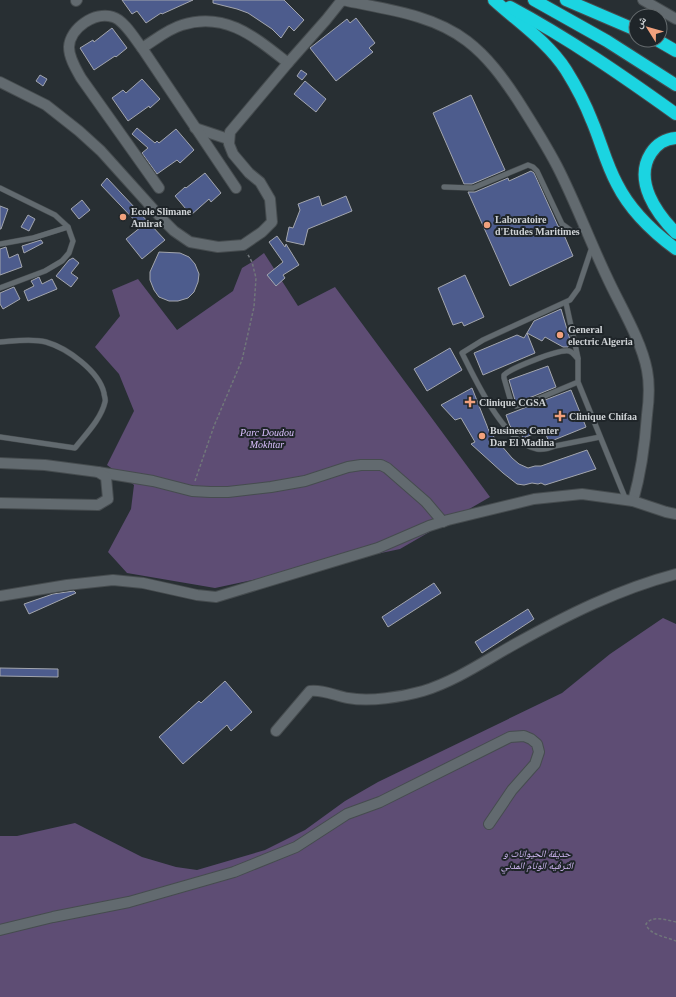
<svg xmlns="http://www.w3.org/2000/svg" width="676" height="997" font-family="'Times New Roman','Noto Naskh Arabic',serif">
<style>
.green{fill:#5e4d74}
.building{fill:#4d5c8d;stroke:#a3a6ae}
.lines{fill:none;stroke-linecap:round;stroke-linejoin:round}
.lane-casing{stroke:#464c4f;stroke-width:6}
.street-casing{stroke:#464c4f;stroke-width:12}
.secondary-casing{stroke:#464c4f;stroke-width:12}
.highway-casing{stroke:#464c4f;stroke-width:14}
.path{stroke:#70767a;stroke-width:1.5;stroke-dasharray:3 2;stroke-linecap:butt}
.lane{stroke:#626a6f;stroke-width:5}
.street{stroke:#626a6f;stroke-width:10}
.secondary{stroke:#626a6f;stroke-width:10}
.highway{stroke:#1bd4e1;stroke-width:12}
.poi-dot{fill:#f1a17d;stroke:#1f2529;stroke-width:1.5}
.labels{text-anchor:middle;stroke-width:4;stroke-linejoin:round;paint-order:stroke}
.poi-label{font-size:10px;font-weight:bold;fill:#cfd3d6;stroke:#1f2529;text-anchor:start}
.park-label{font-size:10px;font-style:italic;fill:#d9bffd;stroke:#1f2529}
</style>
<rect width="100%" height="100%" fill="#282f33"/>
<g class="green">
<path d="M264,253L298,306L335,287L490,497L400,549L215,588L127,573L108,552L131,509L134,485L107,465L134,411L119,374L95,347L120,316L112,290L138,279L177,330L233,291L242,268L252,262Z"/>
<path d="M663,618L676,624V997H0V836H17L75,823L142,857L176,867L197,870L265,850L305,830L345,801L378,782L562,693L610,654Z"/>
</g>
<g class="building">
<path d="M122,0H193L162,14L161,13L146,23L137,11L132,14Z"/>
<path d="M213,0H284L304,20L294,31L289,26L281,38L272,29L248,13L237,9L213,3Z"/>
<path d="M356,18L375,43L369,48L373,52L336,81L310,48L347,19L350,23Z"/>
<path d="M112,28L127,48L116,57L115,56L94,70L80,48L93,40L94,42Z"/>
<path d="M301,70L307,74L302,80L297,76Z"/>
<path d="M40,75L47,79L43,86L36,81Z"/>
<path d="M142,79L160,99L150,108L149,106L128,121L112,98L123,90L126,93Z"/>
<path d="M305,81L326,99L316,112L294,94Z"/>
<path d="M471,95L505,170L472,184H464L433,113Z"/>
<path d="M137,128L155,143L157,141L159,143L176,129L194,150L180,163L177,160L157,174L142,153L148,148L132,134Z"/>
<path d="M531,171L534,173L558,226L561,228L573,256L510,286L468,192H475L508,178L509,181Z"/>
<path d="M205,173L221,193L211,202L209,199L191,215L175,196L185,187L186,188Z"/>
<path d="M107,178L165,240L142,259L126,239L141,227L101,185Z"/>
<path d="M319,196L322,206L346,196L352,211L308,229L304,245L286,241L289,227L293,228L300,210L298,204Z"/>
<path d="M82,200L90,210L79,219L71,209Z"/>
<path d="M0,206L8,209L1,229H0Z"/>
<path d="M28,215L35,219L29,231L21,227Z"/>
<path d="M277,236L285,247L286,244L299,265L283,275L285,278L276,286L267,275L283,262L269,242Z"/>
<path d="M41,240L43,243L24,253L22,246Z"/>
<path d="M6,247L9,258L18,254L22,267L0,275V249Z"/>
<path d="M159,252L180,253L189,257L195,264L199,274L198,282L194,292L188,298L178,301H169L159,297L154,290L150,280V272Z"/>
<path d="M73,258L79,263L71,273L78,278L71,287L56,276L69,260Z"/>
<path d="M465,275L484,317L464,326L462,322L453,325L438,288Z"/>
<path d="M39,277L42,284L52,279L57,289L28,301L24,291L34,286L31,281Z"/>
<path d="M14,287L20,299L3,309L0,304V293Z"/>
<path d="M561,309L571,343L568,347H563L545,337L542,341L527,333L535,353L483,375L474,353L517,335L524,338L534,321Z"/>
<path d="M450,348L462,370L427,391L414,369Z"/>
<path d="M548,366L556,387L534,396L517,402L515,400L509,380Z"/>
<path d="M472,388L489,431L512,458L519,464L528,468L535,466H541L587,450L596,469L545,485L541,483L538,484L532,483L524,485L517,484L503,473L471,444L475,442L461,418L455,420L441,405Z"/>
<path d="M571,390L586,427L549,442L544,430L523,438L519,429L514,430L510,426L506,415Z"/>
<path d="M434,583L441,593L388,627L382,617Z"/>
<path d="M74,591L76,593L29,614L24,604L53,594Z"/>
<path d="M528,609L534,619L482,653L475,642Z"/>
<path d="M0,668L58,669V677L0,676Z"/>
<path d="M225,681L252,712L231,731L227,725L183,764L159,737L199,701L201,703Z"/>
</g>
<g class="lines">
<g class="lane-casing">
<g id="lane">
<path d="M444,187L473,188L528,165L533,167L537,171L562,224L573,232L585,229"/>
<path d="M0,188L55,215L68,227L73,241L69,253L62,261L45,271L0,288"/>
<path d="M0,244L33,238L68,227"/>
<path d="M592,247L578,289L570,300L483,340L462,353C476,381 505,444 537,449C542,450 550,448 555,446C570,443 585,440 600,437"/>
<path d="M566,303L578,358"/>
<path d="M0,342C14,341 32,338 46,342C67,348 99,371 104,393C104,396 106,399 105,402C101,419 86,434 75,448L0,437"/>
<path d="M578,382L535,400L516,406L511,402L504,378V375C511,368 559,349 569,351C573,352 575,356 578,359V382L626,500"/>
</g>
</g>
<g class="street-casing">
<g id="street">
<path d="M76,1L77,0"/>
<path d="M142,48C155,40 168,29 182,25C226,11 256,38 288,63"/>
<path d="M0,82L46,105L79,131L101,151L164,221L174,231L190,242L218,247L243,245L262,232L272,222L270,199L260,182L249,173L233,154L229,144L230,132L288,63L326,20L342,0C384,9 432,14 467,41C488,57 503,78 517,99C531,121 545,143 557,166C575,201 589,239 606,275C619,304 641,339 647,370C650,385 649,400 647,415C645,444 641,473 633,501"/>
<path d="M195,128L228,139"/>
<path d="M159,188L81,78C76,69 69,58 69,47C70,28 95,11 113,17C124,20 135,39 142,48L236,188"/>
<path d="M0,463L45,465L98,472L153,481L192,491L210,492H228L271,487L305,481L348,467L361,465H381L387,468L426,502L443,522"/>
<path d="M0,503L98,505L108,499L106,477L98,472"/>
<path d="M0,596L67,585L113,580L143,583L197,595L216,597L378,548L429,526L448,520L534,499L582,494L633,501L666,512L676,514"/>
<path d="M276,731L310,691C322,689 336,696 348,698C370,702 402,697 423,691C456,681 486,660 515,644C567,615 619,589 676,574"/>
<path d="M0,930L53,917L129,902L234,872L296,847L347,814L380,802L510,737L524,736L531,739L537,744L539,752L535,764L512,790L489,824"/>
</g>
</g>
<g class="secondary-casing">
<path id="secondary" d="M643,0L676,19"/>
</g>
<g class="highway-casing">
<g id="highway">
<path d="M494,0C518,22 548,42 566,70C576,86 585,103 592,121C601,142 606,164 617,184C630,210 653,232 676,249"/>
<path d="M534,0L607,41L676,85"/>
<path d="M566,0L636,30"/>
<path d="M510,7C568,38 623,76 676,114"/>
<path d="M657,40L676,51"/>
<path d="M676,138C664,139 657,144 651,153C633,181 657,214 676,233"/>
</g>
</g>
<g class="path">
<path d="M195,481L214,426L242,360L254,307L256,278L252,262L247,253"/>
<path d="M676,922C667,920 652,915 646,924C649,935 667,937 676,941"/>
</g>
<use href="#lane" class="lane"/>
<use href="#street" class="street"/>
<use href="#secondary" class="secondary"/>
<use href="#highway" class="highway"/>
</g>
<g class="poi-dot">
<circle cx="123" cy="217" r="4"/>
<circle cx="487" cy="225" r="4"/>
<circle cx="560" cy="335" r="4"/>
<path d="M468 396h4v4h4v4h-4v4h-4v-4h-4v-4h4z"/>
<path d="M558 410h4v4h4v4h-4v4h-4v-4h-4v-4h4z"/>
<circle cx="482" cy="436" r="4"/>
</g>
<g class="labels">
<g class="poi-label">
<text x="131" y="215">Ecole Slimane<tspan x="131" dy="12">Amirat</tspan></text>
<text x="495" y="223">Laboratoire<tspan x="495" dy="12">d'Etudes Maritimes</tspan></text>
<text x="568" y="333">General<tspan x="568" dy="12">electric Algeria</tspan></text>
<text x="479" y="406">Clinique CGSA</text>
<text x="569" y="420">Clinique Chifaa</text>
<text x="490" y="434">Business Center<tspan x="490" dy="12">Dar El Madina</tspan></text>
</g>
<g class="park-label">
<text x="267" y="436">Parc Doudou<tspan x="267" dy="12">Mokhtar</tspan></text>
<text x="537" y="857">حديقة الحيوانات و<tspan x="537" dy="12">الترفيه الوئام المدني</tspan></text>
</g>
</g>
<g transform="translate(648 28) rotate(307)"><circle r="19" fill="#1f2529" stroke="#656b6e"/>
<path d="M0-3L7 15L0 10L-7 15Z" fill="#f1a17d"/>
<text y="-6" font-size="11" font-weight="bold" text-anchor="middle" fill="#cfd3d6">ش</text>
</g>
</svg>
